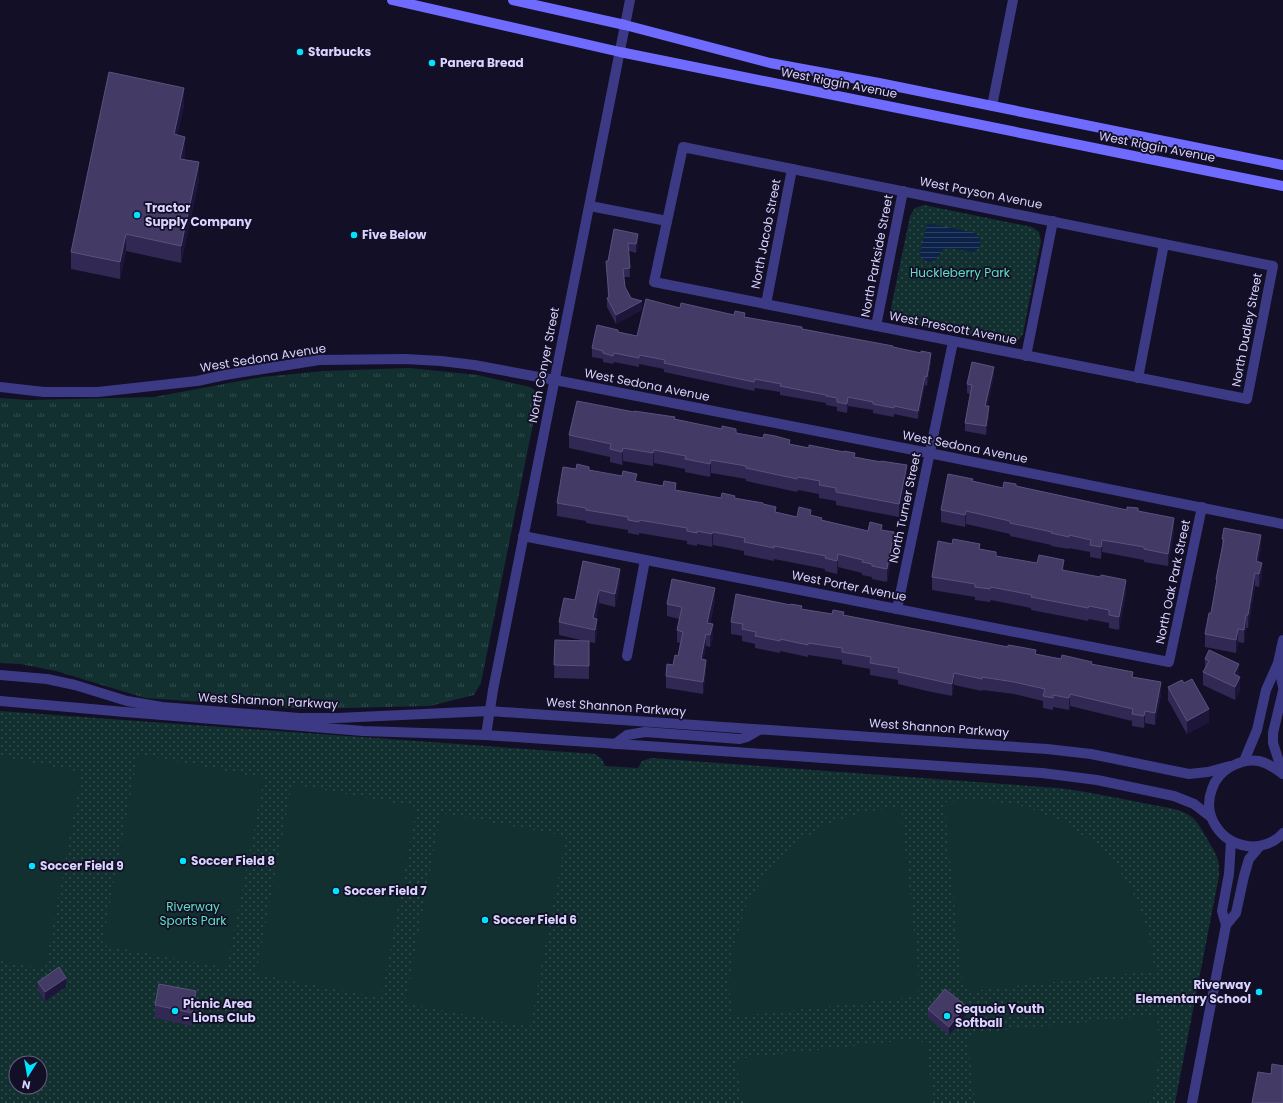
<svg xmlns="http://www.w3.org/2000/svg" width="1283" height="1103" font-family="Poppins,sans-serif">
<style>
.grass{fill:url(#grass-tufts)}
.park{fill:url(#park-dots);fill-rule:evenodd}
.pitch{fill:#12302f}
.water{fill:url(#water-rules)}
.lines{fill:none;stroke-linecap:round;stroke-linejoin:round}
.minor{stroke:#3d3a85;stroke-width:10}
.tertiary{stroke:#3d3a85;stroke-width:10}
.secondary{stroke:#6f6bff;stroke-width:10}
.wall{fill:#312854}
.shaded-wall{fill:#1d163a}
.building{fill:#433a66;stroke:#5a527e}
.poi-dot{fill:#00e5ff;stroke:#130f26;stroke-width:1.5}
.labels{text-anchor:middle;stroke-width:3.5;stroke-linejoin:round;paint-order:stroke}
.poi-label{font-size:12px;font-weight:bold;fill:#d9d4ff;stroke:#130f26;text-anchor:start}
.street-label{font-size:12px;fill:#d9d4ff;stroke:#130f26}
.park-label{font-size:12px;fill:#5fe0c0;stroke:#130f26}
</style>
<defs>
<pattern id="grass-tufts" width="24" height="20" patternUnits="userSpaceOnUse"><rect width="24" height="20" fill="#12302f"/><path d="M3 7l-1-3M5 7V3M7 7l1-3M15 17l-1-3M17 17v-4M19 17l1-3" fill="none" stroke="#344d4e"/></pattern>
<pattern id="park-dots" width="8" height="8" patternUnits="userSpaceOnUse"><rect width="8" height="8" fill="#12302f"/><path d="M2 2h.1M6 6h.1" fill="none" stroke="#344d4e" stroke-width="1.8" stroke-linecap="round"/></pattern>
<pattern id="water-rules" width="6" height="5" patternUnits="userSpaceOnUse"><rect width="6" height="5" fill="#0c2248"/><path d="M0 2.5h6" fill="none" stroke="#2f4163"/></pattern>
</defs>
<rect width="100%" height="100%" fill="#130f26"/>
<path class="grass" d="M409,368L478,375L530,387L537,392L538,399L481,683L474,695L430,706L303,709L145,698L56,671L20,664L0,663V398L28,400L154,397L262,377L324,371Z"/>
<g class="park">
<path d="M924,205L1032,227L1039,232L1041,241L1023,334L1019,340L1011,342L902,322L894,317L891,308L910,216L915,208Z"/>
<path d="M0,711L595,754L602,759L605,766L638,768L642,761L651,758L1058,788C1089,792 1118,798 1148,804C1162,807 1178,808 1189,815C1198,821 1201,829 1206,837C1215,853 1220,856 1219,876L1175,1103H0ZM16,1063H40V1087H16Z"/>
</g>
<g class="pitch">
<path d="M138,754L264,778L227,968L102,945Z"/>
<path d="M0,756L82,772L45,969L0,961Z"/>
<path d="M292,784L417,807L381,998L256,974Z"/>
<path d="M985,800L1026,807L1060,820L1091,841L1118,868L1136,898L1149,933L1155,971L971,991L962,983L944,802Z"/>
<path d="M901,807L920,988L913,997L732,1017L729,981L734,944L746,906L767,873L793,845L828,824L862,812Z"/>
<path d="M441,813L566,836L530,1027L405,1003Z"/>
<path d="M1157,1015L1160,1053L1154,1091L1150,1103H975L968,1043L975,1033Z"/>
<path d="M917,1039L927,1045L933,1103H744L742,1098L736,1059Z"/>
</g>
<path class="water" d="M932,224L976,233L980,240V247L974,252L949,248L943,249L937,259L930,262L923,260L920,254L925,231L927,225Z"/>
<g class="lines">
<g class="minor">
<path d="M992,106L1013,0"/>
<path d="M683,147L1273,266L1247,399L654,282Z"/>
<path d="M590,206L667,221"/>
<path d="M766,304L792,169"/>
<path d="M876,326L903,191"/>
<path d="M1026,356L1053,221"/>
<path d="M1138,378L1164,244"/>
<path d="M0,387L44,392H98L197,381L225,375L319,360L405,359L441,361L474,365L555,380L929,453L1283,524"/>
<path d="M523,536L1169,662L1202,507"/>
<path d="M897,609L953,342"/>
<path d="M627,656L645,560"/>
<path d="M1278,663L1283,687"/>
<path d="M486,735L493,690L630,0"/>
<path d="M1244,761L1257,730L1266,690L1278,663L1283,640"/>
<path d="M1283,774L1273,743V733L1283,691"/>
<path d="M1226,925L1236,913L1244,876L1249,859L1260,846"/>
<path d="M1192,1103L1226,925L1222,911L1229,874L1231,841"/>
</g>
<g class="tertiary">
<path d="M0,675L47,679L75,685L127,701L162,707L299,718H337L489,711L1047,749L1091,754L1189,774L1208,772L1230,766"/>
<path d="M0,701L125,712L363,731L486,735L1042,773L1097,780L1174,796L1194,804L1211,817"/>
<path d="M615,744L627,735L645,732L740,739L747,737L759,730"/>
<path d="M1283,774C1275,768 1268,763 1259,761C1240,758 1218,770 1212,789C1202,815 1220,842 1247,846C1259,848 1275,843 1283,833"/>
</g>
<g class="secondary">
<path d="M392,0L620,52L1283,186"/>
<path d="M513,0L625,25L770,63L879,83L1283,165"/>
</g>
</g>
<g class="wall">
<path d="M184,105L177,135L185,154L184,159L199,180L181,263L126,251L120,279L71,269V252Z"/>
<path d="M614,229L638,243L636,253L629,251L630,277H624L625,287L631,298L642,310L616,324L607,307V298L608,297L606,261H608Z"/>
<path d="M680,308L745,317L893,347L931,361L927,386L925,385L918,419L894,414V417L873,413V410L848,406L847,413L837,411V407L826,405V403L780,395V392L755,388L754,391L664,372V369L639,364V367L614,362L613,364L603,362V359L592,357V348L618,332L637,336Z"/>
<path d="M994,376L987,406L989,415L986,435L965,431V423L970,394L967,393V384Z"/>
<path d="M634,412L675,419L736,433L855,457L907,478L899,517L836,505V501L819,498V494L798,490L797,492L746,481V479L711,473L710,477L685,472V469L654,463L653,466L623,461L622,465L610,462V457L569,448V435Z"/>
<path d="M576,469L589,470L676,491L721,498H735L763,504L776,512L797,517L811,516L822,520L868,531L882,530L894,545L887,582L872,579V577L862,575V573L838,567L837,574L825,571V569L774,559V561L744,555V551L713,545L712,547L697,544V546L687,544V541L639,533V535L628,533V530L586,523V521L557,516V503Z"/>
<path d="M973,481L1003,488L1016,486L1127,510L1138,511L1174,530L1168,566L1144,562V560L1102,552L1101,559L1090,557V552L1069,548V549L1051,546V545L1010,536V534L966,524L965,527L941,522V510Z"/>
<path d="M1222,539L1261,548L1258,562L1262,576L1259,587L1255,586L1248,628H1246L1244,643L1238,642L1236,653L1205,647V634L1211,613L1216,585V579L1222,546Z"/>
<path d="M980,549L996,556L1064,570L1126,593L1119,630L1109,628V623L1089,619L1088,621L1031,610V608L991,600L990,602L975,600V597L932,590V577Z"/>
<path d="M620,582L615,607L599,603L596,619L597,632L595,643L589,642V679L554,678L555,640L585,641L559,635V622L575,600Z"/>
<path d="M715,600L710,624L713,636L710,647L706,646L703,660L706,672L703,694L666,688V676L673,665L678,656L680,643L677,642V630L679,619L667,616V604Z"/>
<path d="M791,605L802,609L832,614L844,615L1036,654L1061,659L1092,664L1133,677L1161,694L1155,725L1145,723L1144,728L1132,726V721L1070,706L1069,710L1053,707V710L1043,708V701L1014,694L982,690V691L954,685L952,696L927,691L898,684V680L870,675V669L842,664V660L808,655V657L780,651V653L755,648V644L742,641V636L731,634V622Z"/>
<path d="M1205,659L1239,676L1240,690L1235,700L1203,685V672L1205,669Z"/>
<path d="M1168,687L1209,722L1187,734L1168,700Z"/>
<path d="M38,982L66,987L45,1001L38,990Z"/>
<path d="M196,1004L192,1026L155,1018V1005Z"/>
<path d="M928,1009L966,1015L949,1035L928,1018Z"/>
</g>
<g class="shaded-wall">
<path d="M184,88V105L174,152V134Z"/>
<path d="M185,137V154L180,176V159Z"/>
<path d="M199,162V180L181,263V246Z"/>
<path d="M126,234V251L120,279V262Z"/>
<path d="M638,234V243L636,253V244Z"/>
<path d="M642,301V310L616,324V315Z"/>
<path d="M931,353V361L927,386V377Z"/>
<path d="M994,367V376L985,414V406Z"/>
<path d="M925,376V385L918,419V411Z"/>
<path d="M848,397V406L847,413V404Z"/>
<path d="M989,406V415L986,435V426Z"/>
<path d="M623,448V461L622,465V452Z"/>
<path d="M654,450V463L653,466V453Z"/>
<path d="M711,460V473L710,477V464Z"/>
<path d="M907,465V478L899,517V504Z"/>
<path d="M966,511V524L965,527V515Z"/>
<path d="M1174,518V530L1168,566V554Z"/>
<path d="M713,532V545L712,547V534Z"/>
<path d="M894,532V545L887,582V569Z"/>
<path d="M1261,535V548L1256,574V561Z"/>
<path d="M1102,540V552L1101,559V547Z"/>
<path d="M838,554V567L837,574V561Z"/>
<path d="M1064,560V573L1062,570Z"/>
<path d="M1262,563V576L1259,587V574Z"/>
<path d="M620,569V582L615,607V594Z"/>
<path d="M1255,573V586L1248,628V615Z"/>
<path d="M1126,580V593L1119,630V617Z"/>
<path d="M715,588V600L707,635V623Z"/>
<path d="M599,590V603L593,631V618Z"/>
<path d="M1246,615V628L1244,643V630Z"/>
<path d="M597,619V632L595,643V630Z"/>
<path d="M713,624V636L710,647V635Z"/>
<path d="M1238,629V642L1236,653V640Z"/>
<path d="M706,634V646L701,671V659Z"/>
<path d="M706,660V672L703,694V682Z"/>
<path d="M1239,664V677L1234,674Z"/>
<path d="M954,673V685L952,696V684Z"/>
<path d="M1240,677V690L1235,700V687Z"/>
<path d="M1161,682V694L1155,725V713Z"/>
<path d="M1070,694V706L1069,710V698Z"/>
<path d="M1209,709V722L1187,734V721Z"/>
<path d="M1145,711V723L1144,728V716Z"/>
<path d="M66,978V987L45,1001V992Z"/>
<path d="M196,991V1004L192,1026V1013Z"/>
<path d="M966,1006V1015L949,1035V1027Z"/>
</g>
<g class="building">
<path d="M109,72L184,88L174,134L185,137L180,159L199,162L181,246L126,234L120,262L71,252Z"/>
<path d="M614,229L638,234L636,244L628,243L630,268L623,269L625,287L631,298L642,301L616,315L607,298L609,297L606,261H608Z"/>
<path d="M646,299L680,308L681,303L734,315L735,311L745,313L744,317L802,327V329L893,346V347L921,353V351L931,353L927,377L925,376L918,411L894,406V408L873,404V402L848,397L847,404L837,402V398L826,396V395L780,386L781,384L755,379L754,382L664,363L665,360L639,355V358L614,353L613,356L603,353V351L592,348L597,325L618,330V332L637,336Z"/>
<path d="M972,362L994,367L985,406H989L986,426L965,423L972,385L967,384Z"/>
<path d="M577,401L634,412V411L675,417L674,419L722,429V426L736,429V433L763,438L764,434L775,436L790,440L789,444L809,448V445L844,452V451L855,453L854,457L881,462V461L907,465L899,504L836,492V488L819,485L820,481L798,477L797,479L746,468V466L711,460L710,464L685,459L686,456L654,450L653,453L623,448L622,452L610,449L611,444L569,435Z"/>
<path d="M577,464L589,467V470L622,476L623,471L637,474L635,481L663,486L664,481L676,483L675,490L721,498L722,493L735,496L734,498L763,503V504L776,507L775,512L797,517L799,507L811,510L810,515L822,518L821,520L868,531L870,522L882,525L881,530L894,532L887,569L872,566V564L862,562L863,560L838,554L837,561L825,558L826,556L774,546V548L744,542L745,538L713,532L712,534L697,531V533L687,531V528L639,520V522L628,520V517L586,510V508L557,503L563,467L576,469Z"/>
<path d="M948,474L973,479L972,481L1003,488L1004,482L1016,484V486L1127,510V507L1138,508V511L1174,518L1168,554L1144,549V547L1102,540L1101,547L1090,545L1091,540L1069,535V537L1051,533L1052,532L1010,523V521L966,511L965,515L941,510Z"/>
<path d="M1224,528L1261,535L1256,561L1262,563L1259,574L1255,573L1248,615H1246L1244,630L1238,629L1236,640L1205,634L1209,613H1211L1217,579H1216L1224,539H1222Z"/>
<path d="M953,539L980,544L979,549L996,552V556L1037,563L1039,555L1064,560L1062,570L1100,577L1101,575L1126,580L1119,617L1109,615V610L1089,606L1088,608L1031,597L1032,595L991,587L990,589L975,587V584L932,577L938,541L952,544Z"/>
<path d="M583,561L620,569L615,594L599,590L593,618L597,619L595,630L559,622L564,598L575,600Z"/>
<path d="M672,579L715,588L707,623L713,624L710,635L706,634L701,659L706,660L703,682L666,676L667,664L673,665L675,655L678,656L683,632L677,630L682,607L667,604Z"/>
<path d="M736,594L791,605V604L802,606L801,609L832,614L833,610L844,612L843,615L1008,647V645L1020,647L1036,650L1035,654L1061,659L1062,655L1092,662L1091,664L1133,672L1132,677L1161,682L1155,713L1145,711L1144,716L1132,714L1133,709L1070,694L1069,698L1053,695V698L1043,696L1045,689L1014,682L982,677V679L954,673L952,684L898,672L899,668L870,663L871,657L842,652V648L808,643V645L780,639V641L755,636L756,632L742,629L743,624L731,622Z"/>
<path d="M555,640L589,641V666L554,665Z"/>
<path d="M1209,650L1239,664L1234,674L1240,677L1235,687L1203,672L1209,661L1205,659Z"/>
<path d="M1192,679L1209,709L1187,721L1168,687L1182,680L1184,683Z"/>
<path d="M59,967L66,978L45,992L38,982Z"/>
<path d="M159,984L196,991L192,1013L155,1005Z"/>
<path d="M945,989L966,1006L949,1027L928,1009Z"/>
<path d="M1272,1064L1283,1066V1103H1252L1258,1072L1271,1074Z"/>
</g>
<g class="poi-dot">
<circle cx="300" cy="52" r="4"/>
<circle cx="432" cy="63" r="4"/>
<circle cx="137" cy="215" r="4"/>
<circle cx="354" cy="235" r="4"/>
<circle cx="183" cy="861" r="4"/>
<circle cx="32" cy="866" r="4"/>
<circle cx="336" cy="891" r="4"/>
<circle cx="485" cy="920" r="4"/>
<circle cx="1259" cy="992" r="4"/>
<circle cx="175" cy="1011" r="4"/>
<circle cx="947" cy="1016" r="4"/>
</g>
<g class="labels">
<g class="poi-label">
<text x="308" y="56">Starbucks</text>
<text x="440" y="67">Panera Bread</text>
<text x="145" y="212">Tractor<tspan x="145" dy="14">Supply Company</tspan></text>
<text x="362" y="239">Five Below</text>
<text x="191" y="865">Soccer Field 8</text>
<text x="40" y="870">Soccer Field 9</text>
<text x="344" y="895">Soccer Field 7</text>
<text x="493" y="924">Soccer Field 6</text>
<text x="1251" y="989" text-anchor="end">Riverway<tspan x="1251" dy="14">Elementary School</tspan></text>
<text x="183" y="1008">Picnic Area<tspan x="183" dy="14">- Lions Club</tspan></text>
<text x="955" y="1013">Sequoia Youth<tspan x="955" dy="14">Softball</tspan></text>
</g>
<g class="street-label">
<text transform="translate(839 83) rotate(11)" y="4">West Riggin Avenue</text>
<text transform="translate(1157 147) rotate(11)" y="4">West Riggin Avenue</text>
<text transform="translate(981 193) rotate(11)" y="4">West Payson Avenue</text>
<text transform="translate(766 234) rotate(-79)" y="4">North Jacob Street</text>
<text transform="translate(877 256) rotate(-79)" y="4">North Parkside Street</text>
<text transform="translate(953 328) rotate(11)" y="4">West Prescott Avenue</text>
<text transform="translate(1247 330) rotate(-79)" y="4">North Dudley Street</text>
<text transform="translate(263 358) rotate(-9)" y="4">West Sedona Avenue</text>
<text transform="translate(544 365) rotate(-79)" y="4">North Conyer Street</text>
<text transform="translate(647 385) rotate(11)" y="4">West Sedona Avenue</text>
<text transform="translate(965 447) rotate(11)" y="4">West Sedona Avenue</text>
<text transform="translate(905 508) rotate(-78)" y="4">North Turner Street</text>
<text transform="translate(1173 582) rotate(-78)" y="4">North Oak Park Street</text>
<text transform="translate(849 586) rotate(11)" y="4">West Porter Avenue</text>
<text transform="translate(268 701) rotate(3)" y="4">West Shannon Parkway</text>
<text transform="translate(616 707) rotate(4)" y="4">West Shannon Parkway</text>
<text transform="translate(939 728) rotate(4)" y="4">West Shannon Parkway</text>
</g>
<g class="park-label">
<text x="960" y="277">Huckleberry Park</text>
<text x="193" y="911">Riverway<tspan x="193" dy="14">Sports Park</tspan></text>
</g>
</g>
<g transform="translate(28 1075) rotate(191)"><circle r="19" fill="#130f26" stroke="#625e7d"/>
<path d="M0-3L7 15L0 10L-7 15Z" fill="#00e5ff"/>
<text y="-6" font-size="11" font-weight="bold" text-anchor="middle" fill="#d9d4ff">N</text>
</g>
</svg>
